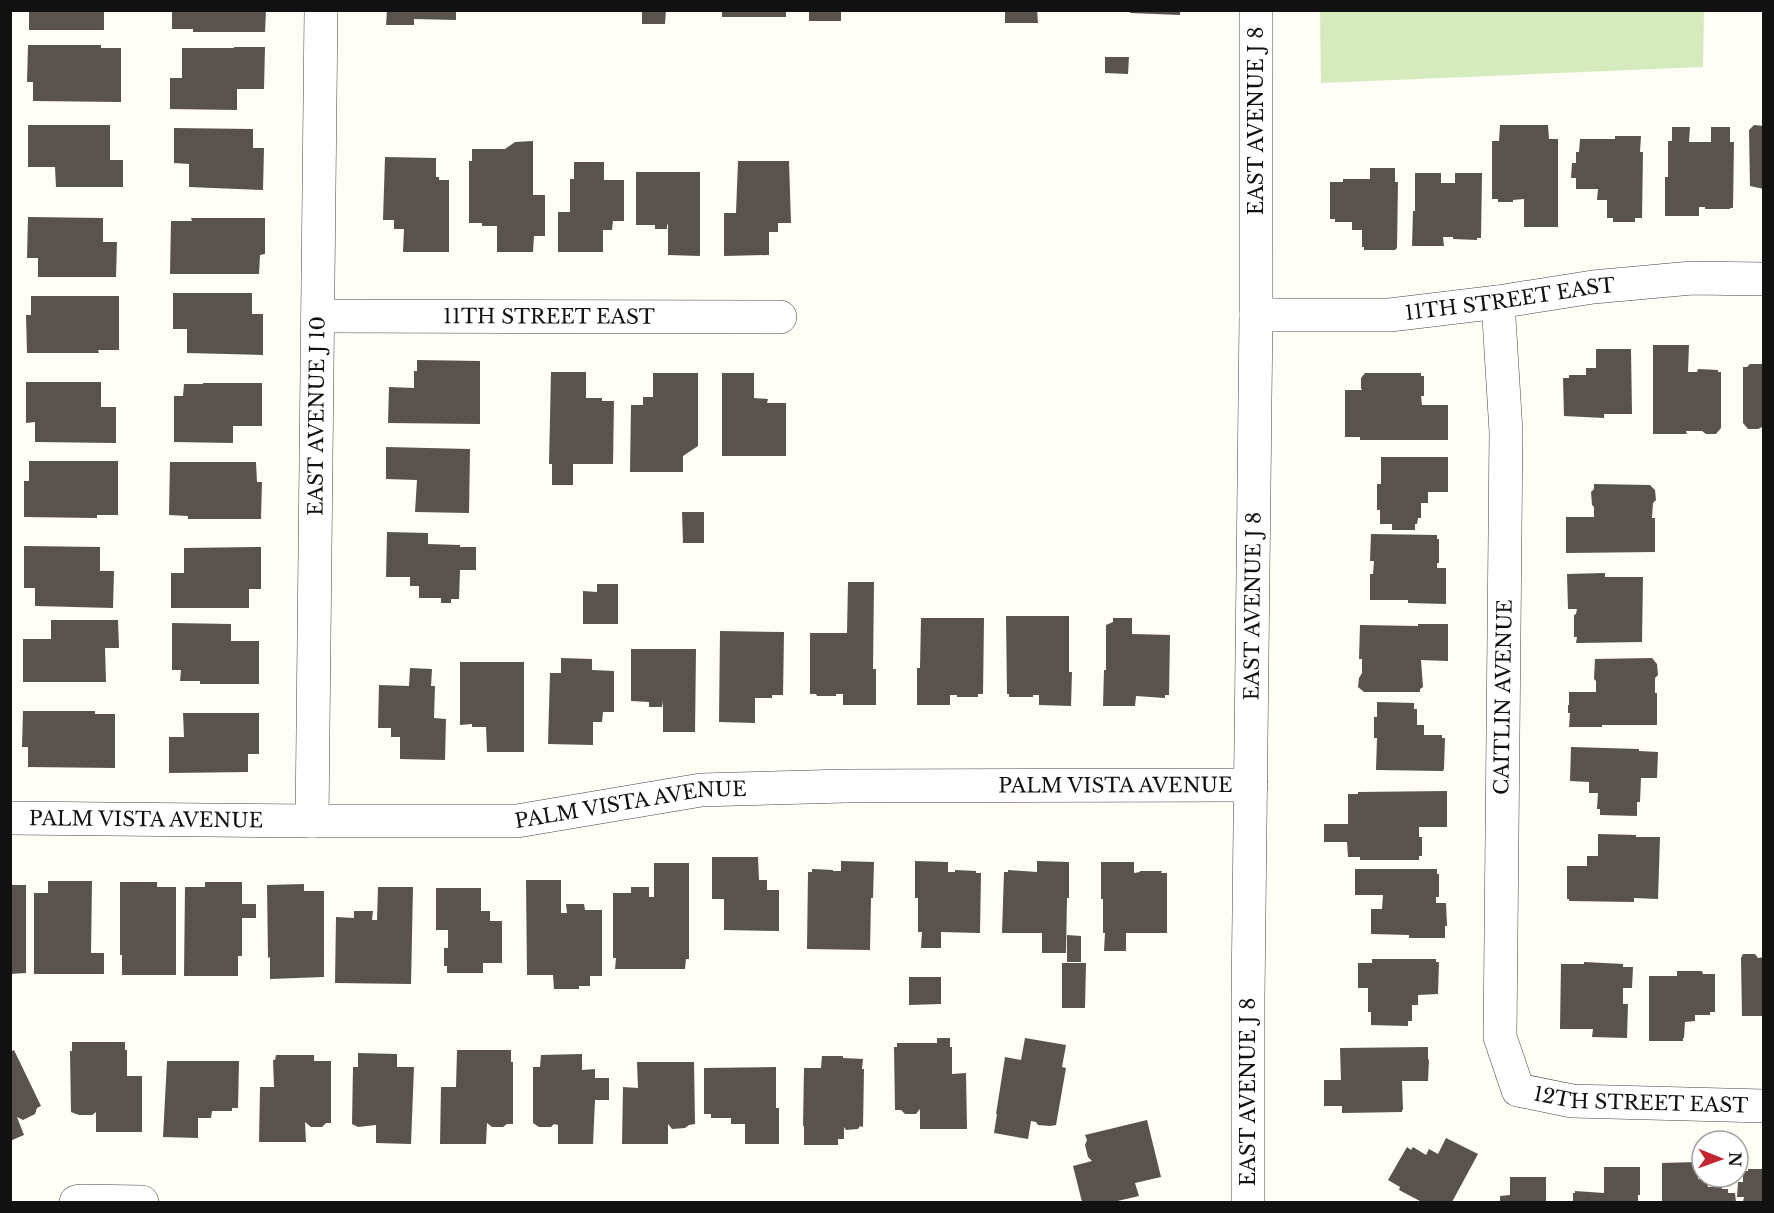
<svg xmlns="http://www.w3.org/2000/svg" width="1774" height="1213" font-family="'Libre Baskerville',serif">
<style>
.green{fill:#d5ebbd}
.building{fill:#5a524d}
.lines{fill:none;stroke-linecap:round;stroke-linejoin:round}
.minor-casing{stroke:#444;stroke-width:34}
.minor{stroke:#fff;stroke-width:33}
.labels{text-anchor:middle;stroke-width:6;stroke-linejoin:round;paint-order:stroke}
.street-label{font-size:20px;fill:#111;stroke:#fff}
</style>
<rect width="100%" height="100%" fill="#fffdf5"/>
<path class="green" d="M1320,11H1704L1703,67L1321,83Z"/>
<g class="building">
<rect x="29" y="10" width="75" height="20"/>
<path d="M172,10H266L265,32H193V29H172Z"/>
<path d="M387,10H456V20L414,19V25H386Z"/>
<path d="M642,10H666L665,24H642Z"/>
<rect x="722" y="10" width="64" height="7"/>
<rect x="809" y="10" width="32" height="11"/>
<path d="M1005,10H1037L1038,23H1005Z"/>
<path d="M1130,10H1180V15L1130,13Z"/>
<path d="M28,45H101V48H121V102L33,101V82H27Z"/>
<path d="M234,47H265L264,89H237V110L170,109V78H182V48H234Z"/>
<path d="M1105,57H1129L1128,74L1105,73Z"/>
<path d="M28,125H110V160H123V187H56L55,167H28Z"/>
<path d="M1500,125H1548L1549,139H1558V227H1524V199L1513,200V202H1498V199H1492V141H1499Z"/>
<path d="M1754,125L1764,126V189L1750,186L1749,130Z"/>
<path d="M1672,127H1690L1689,142H1711V127H1730V142H1734L1733,208H1730V209H1705V207H1699V216H1665V177H1668V141H1672Z"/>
<path d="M174,128L253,129V148H264L263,190L189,187V164L174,163Z"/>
<path d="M1615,136H1641L1640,152H1643L1642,218H1635V222H1613V218H1607V200H1597L1598,189H1576V178H1571L1572,163H1576V152H1579L1580,139H1615Z"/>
<path d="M533,141V195H545V236H534L533,252H497V226H482V223H469V161H472V149H505L515,142Z"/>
<path d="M385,157L436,158V177H439V180H449V252H403L404,229H394V220H383Z"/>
<path d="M738,161H789L791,223H778V232H769V255L724,256V213H736Z"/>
<path d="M574,162H604V180H624V221H613L612,230H603V252H558V212H570V179H574Z"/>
<path d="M1370,168H1395V182H1398L1397,248L1395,250H1364V247H1362V230H1352V222H1335V219H1330V182H1343V179H1370Z"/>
<path d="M636,172H700V256L668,255V224L667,225V229H655V225H636Z"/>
<path d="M1415,173H1441V183H1455V173H1482L1481,238H1477V240L1453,239V237H1443L1444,246H1412L1413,211H1415Z"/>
<path d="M28,217L103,218V242H117L116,277H38V258H27Z"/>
<path d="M191,218H265V254L260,255L259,274H170L171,221H192Z"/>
<path d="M173,293H252V314H263V355L187,353V329H173Z"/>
<path d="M31,296H119V350H98L99,353H27L26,315H31Z"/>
<path d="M1653,345H1689L1688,372H1697L1698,369L1718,370V372H1721V428L1716,434H1706L1702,431H1686L1687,434H1653Z"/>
<path d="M1596,349H1631L1632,414H1604V418L1564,416L1563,378H1569V375H1586V368H1596Z"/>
<path d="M417,360L480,361V424L388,423L389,387L414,388V371H417Z"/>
<path d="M1750,364H1764V426L1758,429H1748L1743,423V367H1747Z"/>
<path d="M551,372H586V398H602V401H614L613,464H573V485H552V464H549Z"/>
<path d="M653,373H698V446L683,456V472H630L631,405H643V397H653Z"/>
<path d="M722,373H754V398L768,399L767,403H786V456H722Z"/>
<path d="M1365,373H1421V376H1424V396H1421L1422,405H1448V440H1360V437H1345V390H1362L1361,388V378Z"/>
<path d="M26,382H101V407H116V443L35,442V422L26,423Z"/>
<path d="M203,383H262V426H233V443L174,442V396H183L184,384H203Z"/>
<path d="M386,447L470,449L469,513L415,512L417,480L386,479Z"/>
<path d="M1381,457H1448V492H1428V503H1421V518H1418L1417,524H1415V530H1392V524H1380V510H1377V484H1381Z"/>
<path d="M29,461H118V515H97V518L24,517V481H29Z"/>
<path d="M170,462H256L257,482H262L261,519H188V516L169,515Z"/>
<path d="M1594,484L1650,485L1655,490L1656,500L1653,503L1652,518H1655V552L1566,553V517H1594V507L1592,505L1591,492L1594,489Z"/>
<path d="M682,512H704V543H683Z"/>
<path d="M387,532L428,533V544L460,545V547H476V570H460L459,599H451V603H441V598H419V586H410V577H386Z"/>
<path d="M1371,534L1437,535V539H1439V563H1437V568H1446V604L1408,603V600H1370V574H1373L1374,561H1370Z"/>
<path d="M24,546L100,547V571H114L113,608L35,606V588H24Z"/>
<path d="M261,547V589H249V608H171V573H184V548Z"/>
<path d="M1605,573V577H1643L1642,642L1576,643L1577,637H1574V615L1576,614L1577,609H1568L1567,574Z"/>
<path d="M848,582H874L873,669H876V705H843V694H836V696H817L816,694H810V633H847Z"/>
<path d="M597,584H618V624H583V591L597,592Z"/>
<path d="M1006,616H1069V672H1072L1071,706L1039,705V695H1033V697H1009V694H1007Z"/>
<path d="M921,618H984L983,694H978V697H957V695H950V705H917V668H920Z"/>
<path d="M1113,618H1132V634L1170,635L1169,695H1165V698L1136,696L1135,706H1103L1104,670H1106V625L1113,622Z"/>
<path d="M51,620H118L119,648H105L106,682H23V639H51Z"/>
<path d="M172,623L231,624V641H259V684H200V681H180L181,670H172Z"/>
<path d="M1418,624H1448V661L1421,660L1423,687L1420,689V692H1364L1358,687L1359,678L1362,673V659H1359L1360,625L1418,626Z"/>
<path d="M720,631L784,632L783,695H772V698H755V723L719,722Z"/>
<path d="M631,649H696L695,732H663V701L662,707H649V702L631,701Z"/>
<path d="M561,658L592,659V670L614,671V712H603L602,722H593V745L548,744L550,673H561Z"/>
<path d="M1652,658L1657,664L1658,675L1655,678V693H1657V725H1602V727H1569L1570,713H1568V705H1569V692H1596V681L1594,679L1595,659Z"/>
<path d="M460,662H524V752H487L486,727H472V724L460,725Z"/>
<path d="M410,668L432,669L431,686H435L434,718L446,719L445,760L400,759V737H391V728H378L379,685L409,686Z"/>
<path d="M1377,702L1414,703V709H1417V725H1424V735H1442V738H1445L1444,769L1443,771L1376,770L1377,738H1374V717H1377Z"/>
<path d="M23,711H95V714H115V768L28,767V747H22Z"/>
<path d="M183,713H259V754H248V772L169,773V737H184Z"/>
<path d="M1571,747L1639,749V751L1658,752L1657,778H1641L1640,802H1637V816L1600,815V809H1597L1598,793H1589V782L1570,781Z"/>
<path d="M1447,791V827H1419V837H1422V856H1419V860H1360V857H1348L1347,842H1324V824H1348V794H1358V792Z"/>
<path d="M1598,834L1636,835V837H1660L1658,899L1634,898V902L1569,901V899H1567V866H1587V856H1598Z"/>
<path d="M712,857H758L759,880H767V890H779V931L724,930V899H712Z"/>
<path d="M841,861L874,862L873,898H871L870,950L807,949L808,872H812V869L833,870V871H841Z"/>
<path d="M915,861L948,862V872H955V870L976,871V873H981L980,933L941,932V948H921L922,932H918V898H915Z"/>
<path d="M1037,861L1069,862V898H1067L1066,953H1042V933H1002L1004,872H1008V870L1037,872Z"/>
<path d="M1101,862H1134V873L1140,872V871H1162L1161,873H1167V933H1126V951H1104L1105,933H1103V899H1101Z"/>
<path d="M654,863H689V959H686L685,969H615L616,958H613V893H631V887H649V897H654Z"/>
<path d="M1355,869H1437V874H1439V897H1436V903H1446L1447,926H1445V938H1409V935L1371,934V909H1382L1383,895H1355Z"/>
<path d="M526,880H561V913H567L566,904H584L585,910H602V976H590V986H579V989H554L553,975H527Z"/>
<path d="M48,881H92L91,953H104V974H34V893H48Z"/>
<path d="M120,882H157V887H176V975H122V955H120Z"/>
<path d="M205,882H242V904H256V918H242V956H238V976H184L185,887H205Z"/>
<path d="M304,884V891H324V977L270,979V957L268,958L267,885Z"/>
<path d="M10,885H26V973L10,974Z"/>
<path d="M378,887H413L411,984L335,983L336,917L354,918V911H373L372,920H377Z"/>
<path d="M436,888H481V911H490V921H502V963H483V973H447V966H444V948H448V930H436Z"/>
<path d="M1067,935L1081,936V962H1067Z"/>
<path d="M1743,954H1755L1758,958L1764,957V1016H1742L1741,958Z"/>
<path d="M1372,959H1436V962H1439L1438,994L1418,995V1005H1412V1021H1408V1026L1371,1025V1012H1368V988H1358V963H1372Z"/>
<path d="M1584,962L1623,964V967H1633L1632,988H1623V1004H1628L1627,1038L1592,1037L1593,1029H1560L1561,964H1584Z"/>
<path d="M1062,963H1086L1085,1008H1062Z"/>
<path d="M1677,971H1702L1703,974H1715V1012H1710V1015H1695V1021L1685,1022L1684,1038H1683V1041H1649V976H1677Z"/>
<path d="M909,977H941V1004L909,1005Z"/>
<path d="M937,1038H950V1047H952V1074L966,1073L967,1129H920V1109L916,1114H905L901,1110H895L894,1047H897V1043H937Z"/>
<path d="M1025,1038L1066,1045L1062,1067L1066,1068L1056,1125L1050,1126L1038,1125L1036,1122L1031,1121L1028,1139L994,1133L997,1114H996L1005,1057L1021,1060Z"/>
<path d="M72,1042H125V1050H127V1076H142V1132H96V1112L92,1115H79L71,1112L70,1051H72Z"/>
<path d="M1428,1047V1060L1429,1059L1428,1081H1402L1403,1110H1402V1112L1342,1113V1106H1324V1080H1341L1340,1048Z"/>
<path d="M14,1050L41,1106L37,1108L35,1114L23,1120L17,1117L24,1135L10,1141V1052Z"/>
<path d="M457,1050H511V1062H513V1124H507L503,1127H492L487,1123L486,1144H440L441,1087H456Z"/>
<path d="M358,1053L397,1054V1067H414L411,1144L376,1143V1125L358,1127L352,1124L353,1067H358Z"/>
<path d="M582,1054V1070L595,1069V1078H609V1100H595L593,1144H558V1125L554,1124L551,1127H539L533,1123V1067H540L541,1055Z"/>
<path d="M276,1055H314V1061H331V1123H326L322,1127H311L305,1122L306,1142H259L260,1087H274L273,1060H275Z"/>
<path d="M822,1056H843V1058L863,1059L862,1069H864L863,1127L860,1126L858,1129L846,1130L844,1127V1139H838V1145H804V1126H803L804,1068H821Z"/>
<path d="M167,1061H239L238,1108H232V1111H212L211,1118H198V1138L163,1137Z"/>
<path d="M637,1062H694L695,1124L689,1125L685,1128L672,1129L668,1124V1144H622L623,1087L638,1088Z"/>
<path d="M776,1067V1108H779V1144H745V1124H731V1118H711V1114H704V1068Z"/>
<path d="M1147,1120L1161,1177L1135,1183L1139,1196L1113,1202H1082L1073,1166L1092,1161L1088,1157L1085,1145L1087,1140L1085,1135Z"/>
<path d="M1446,1138L1478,1154L1452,1202H1419L1420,1201L1399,1190L1400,1187L1388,1180L1407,1147L1411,1150L1413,1147L1426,1155L1429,1149L1438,1154Z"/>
<path d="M1697,1162L1698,1179H1707L1708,1187L1722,1186V1189H1728V1193H1735L1736,1202H1662V1163Z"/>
<path d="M1604,1167H1640V1195H1638V1202H1573V1193H1575V1191L1604,1193Z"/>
<path d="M1748,1169H1764V1202H1743L1744,1197H1737L1738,1182H1743V1171H1748Z"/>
<path d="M1510,1177H1546V1202H1500V1196L1510,1195Z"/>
</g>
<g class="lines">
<g class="minor-casing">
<g id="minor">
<path id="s1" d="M1498,302L1506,432L1500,1037L1518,1090L1572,1101L1764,1106"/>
<path id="s2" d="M1256,315H1390L1498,302L1593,287L1692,278L1764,279"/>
<path id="s3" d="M318,316L780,317"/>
<path id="s4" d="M10,818L312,821H517L701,790L846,786L1251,785"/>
<path id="s5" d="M312,821L321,10"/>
<path d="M76,1202L80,1201L142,1202"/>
<path id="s6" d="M1248,1202V999L1256,315V10"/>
</g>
</g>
<use href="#minor" class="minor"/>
</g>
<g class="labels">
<g class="street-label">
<text transform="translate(1256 121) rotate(-90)" y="7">EAST AVENUE J 8</text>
<text dy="7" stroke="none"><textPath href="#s2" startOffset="255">11TH STREET EAST</textPath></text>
<text dy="7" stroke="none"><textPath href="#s3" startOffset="231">11TH STREET EAST</textPath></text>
<text dy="7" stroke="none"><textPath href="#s5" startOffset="405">EAST AVENUE J 10</textPath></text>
<text dy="7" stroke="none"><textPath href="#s6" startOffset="596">EAST AVENUE J 8</textPath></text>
<text transform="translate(1503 697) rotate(-89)" y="7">CAITLIN AVENUE</text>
<text dy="7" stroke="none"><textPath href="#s4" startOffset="1108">PALM VISTA AVENUE</textPath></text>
<text dy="7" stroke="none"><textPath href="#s4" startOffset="622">PALM VISTA AVENUE</textPath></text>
<text dy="7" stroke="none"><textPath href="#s4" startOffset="136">PALM VISTA AVENUE</textPath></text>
<text dy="7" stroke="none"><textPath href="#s6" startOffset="110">EAST AVENUE J 8</textPath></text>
<text dy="7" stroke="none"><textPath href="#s1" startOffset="915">12TH STREET EAST</textPath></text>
</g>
</g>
<rect width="1774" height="1213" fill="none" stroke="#111111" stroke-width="24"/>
<g transform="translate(1720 1159) rotate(91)"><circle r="28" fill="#ffffff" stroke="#a0a0a0" stroke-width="1.5"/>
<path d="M0-4.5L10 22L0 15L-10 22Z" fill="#c4262e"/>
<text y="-9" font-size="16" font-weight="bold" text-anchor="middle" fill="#111111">N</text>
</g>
</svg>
